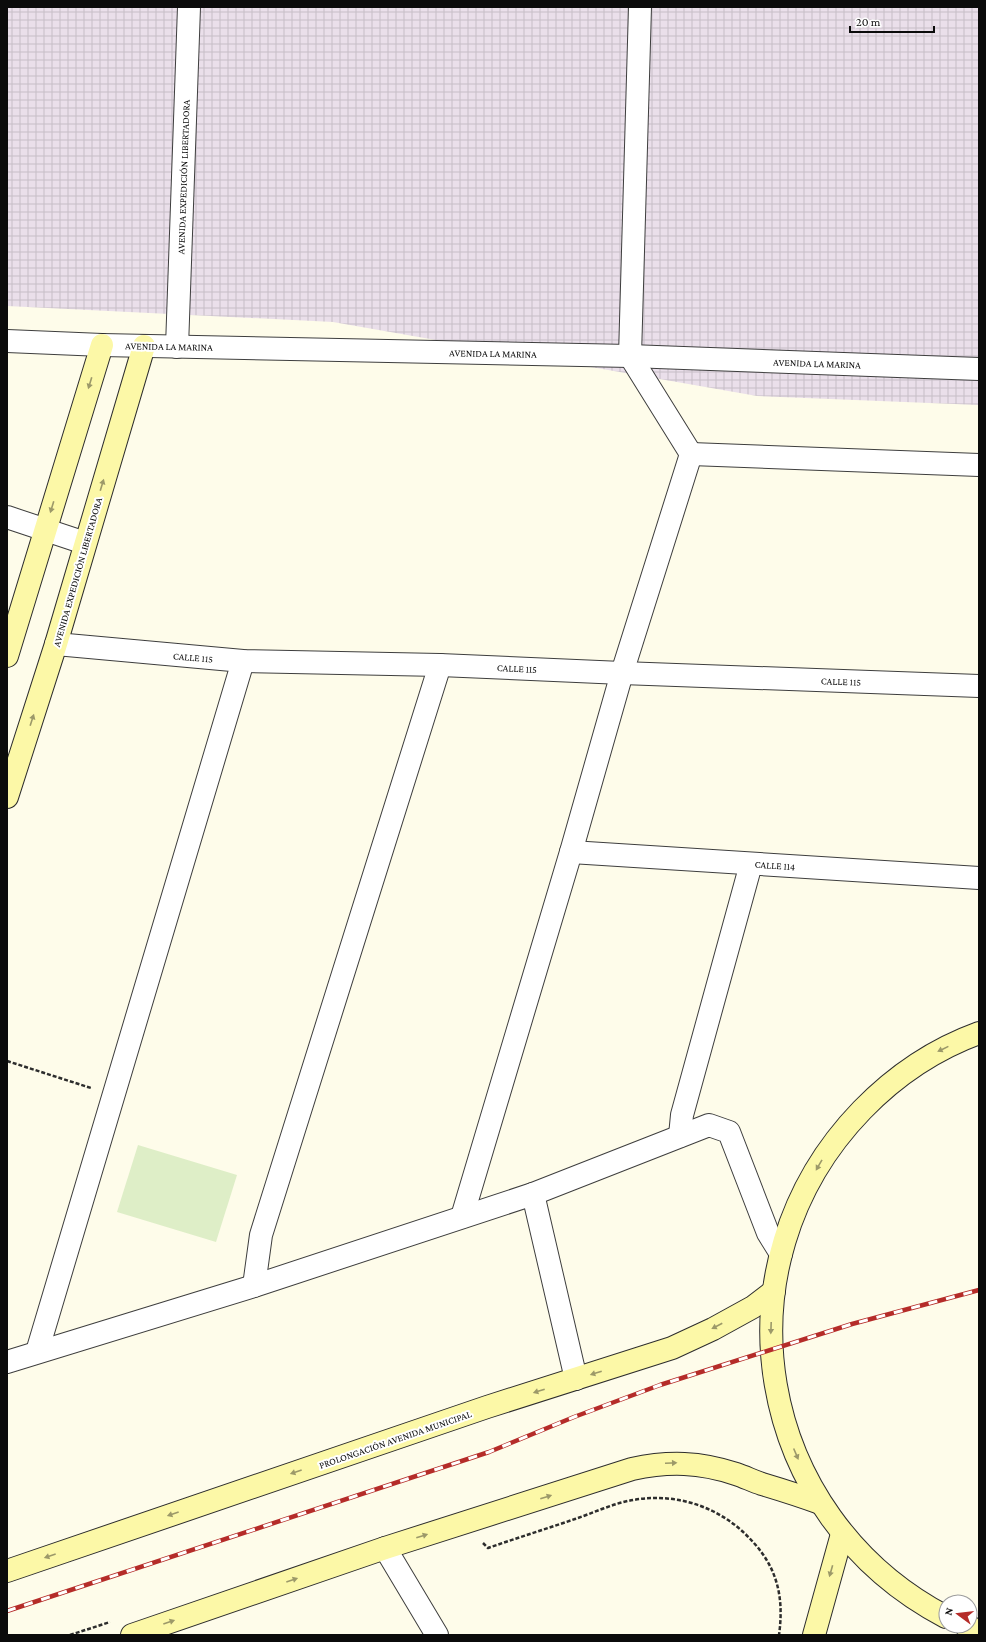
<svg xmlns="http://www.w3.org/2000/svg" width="986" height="1642" font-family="'Crimson Pro',serif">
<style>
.industrial{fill:url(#industrial-grid)}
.pitch{fill:#deeec7}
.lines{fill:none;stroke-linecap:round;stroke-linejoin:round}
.street-casing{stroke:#3e3e3e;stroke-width:24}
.secondary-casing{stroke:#2d2d2d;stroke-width:24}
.path{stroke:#2d2d2d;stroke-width:2.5;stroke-dasharray:4 2;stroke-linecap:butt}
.street{stroke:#fff;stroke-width:22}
.secondary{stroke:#fcf8a7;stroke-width:22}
.rail-casing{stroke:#b52c29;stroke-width:4.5}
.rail{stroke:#fff;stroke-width:3;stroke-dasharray:9;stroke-linecap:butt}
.oneway{fill:#9c9969}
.labels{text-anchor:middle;stroke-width:4;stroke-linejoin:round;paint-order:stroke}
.street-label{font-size:10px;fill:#0b0b0b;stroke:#fff}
</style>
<defs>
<pattern id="industrial-grid" width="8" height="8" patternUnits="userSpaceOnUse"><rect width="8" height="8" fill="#eadfea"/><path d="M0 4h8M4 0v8" fill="none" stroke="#c7bec7"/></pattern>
</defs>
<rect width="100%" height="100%" fill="#fefcea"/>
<path class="industrial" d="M7,7H979V405L757,396L333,322L7,306Z"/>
<path class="pitch" d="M138,1145L237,1175L216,1242L117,1212Z"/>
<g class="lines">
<g class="street-casing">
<g id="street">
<path d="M7,341L102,345L630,356L979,369"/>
<path d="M177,347L189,7"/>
<path d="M691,454L979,465"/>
<path d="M7,517L85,543"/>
<path d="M56,644L243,661L440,665L622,673L979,686"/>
<path d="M571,852L979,878"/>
<path d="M680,1136L682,1115L751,864"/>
<path d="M533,1194L576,1379"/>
<path d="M462,1217L571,852L622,673L691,454L630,356L640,7"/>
<path d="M254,1286L261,1235L440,665"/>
<path d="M37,1352L243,661"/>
<path d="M7,1362L254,1286L533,1194L709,1125L729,1132L768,1233L781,1254"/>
<path d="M385,1548L437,1635"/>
</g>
</g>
<g class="secondary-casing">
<g id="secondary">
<path d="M7,656L102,345"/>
<path d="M7,797L56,644L144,346"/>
<path d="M7,1571L487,1407L672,1348L713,1329L753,1307L774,1291"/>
<path d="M946,1617C755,1517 711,1266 862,1110C895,1076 935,1049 979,1033"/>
<path d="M966,1626L979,1631"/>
<path d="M132,1635L385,1548L632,1469C669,1461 700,1462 736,1474C745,1477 753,1481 762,1484C782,1490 801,1496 820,1503"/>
<path d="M814,1635L842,1534"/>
</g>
</g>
<g class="path">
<path d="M7,1061L91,1088"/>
<path d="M483,1543L488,1548C517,1538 546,1529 575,1519C593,1513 614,1503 633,1500C678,1492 723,1508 753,1542C778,1569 784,1599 779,1635"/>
<path d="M70,1635L110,1622"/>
</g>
<use href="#street" class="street"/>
<use href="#secondary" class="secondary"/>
<g class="rail-casing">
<path id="rail" d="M7,1611L489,1452L574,1417L660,1385L852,1324L979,1290"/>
</g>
<use href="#rail" class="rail"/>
</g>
<defs><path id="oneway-solid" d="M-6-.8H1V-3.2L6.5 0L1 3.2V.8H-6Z"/></defs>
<g class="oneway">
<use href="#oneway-solid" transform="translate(90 383) rotate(107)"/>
<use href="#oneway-solid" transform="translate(102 485) rotate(-73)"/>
<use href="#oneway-solid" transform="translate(52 507) rotate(107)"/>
<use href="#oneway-solid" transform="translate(32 720) rotate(-72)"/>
<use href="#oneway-solid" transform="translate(943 1049) rotate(154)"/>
<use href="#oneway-solid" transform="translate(819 1165) rotate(120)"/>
<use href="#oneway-solid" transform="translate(717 1326) rotate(152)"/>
<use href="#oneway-solid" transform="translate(771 1328) rotate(92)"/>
<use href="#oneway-solid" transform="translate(596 1373) rotate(163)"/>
<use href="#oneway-solid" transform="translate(539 1391) rotate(162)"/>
<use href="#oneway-solid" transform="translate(796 1454) rotate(67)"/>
<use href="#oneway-solid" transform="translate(671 1463) rotate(-2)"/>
<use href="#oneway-solid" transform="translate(296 1472) rotate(161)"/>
<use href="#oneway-solid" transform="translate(546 1497) rotate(-18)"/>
<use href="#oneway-solid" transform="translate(173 1514) rotate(161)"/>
<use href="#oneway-solid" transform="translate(422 1536) rotate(-18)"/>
<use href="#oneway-solid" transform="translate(50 1556) rotate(161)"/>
<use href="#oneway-solid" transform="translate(831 1571) rotate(106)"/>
<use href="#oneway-solid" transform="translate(292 1580) rotate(-19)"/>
<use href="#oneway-solid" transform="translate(169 1622) rotate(-19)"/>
</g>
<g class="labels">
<g class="street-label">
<text transform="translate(183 177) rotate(-88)" y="4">AVENIDA EXPEDICIÓN LIBERTADORA</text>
<text transform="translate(169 346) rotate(1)" y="4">AVENIDA LA MARINA</text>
<text transform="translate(493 353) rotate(1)" y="4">AVENIDA LA MARINA</text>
<text transform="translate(817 363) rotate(2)" y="4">AVENIDA LA MARINA</text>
<text transform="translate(77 572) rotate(-74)" y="4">AVENIDA EXPEDICIÓN LIBERTADORA</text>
<text transform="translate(193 657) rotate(5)" y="4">CALLE 115</text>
<text transform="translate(517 668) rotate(3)" y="4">CALLE 115</text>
<text transform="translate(841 681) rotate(2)" y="4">CALLE 115</text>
<text transform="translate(775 865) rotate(4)" y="4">CALLE 114</text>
<text transform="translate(395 1439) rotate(-19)" y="4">PROLONGACIÓN AVENIDA MUNICIPAL</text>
</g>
</g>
<rect width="986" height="1642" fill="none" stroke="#0b0b0b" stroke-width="16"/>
<g transform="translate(958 1614) rotate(285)"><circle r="19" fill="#ffffff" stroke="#9d9d9d"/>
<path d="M0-3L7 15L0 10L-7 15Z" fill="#b52c29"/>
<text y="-6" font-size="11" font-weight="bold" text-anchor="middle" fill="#0b0b0b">N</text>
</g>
<path d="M850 26v6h84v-6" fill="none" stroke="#0b0b0b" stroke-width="2"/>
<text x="856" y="26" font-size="12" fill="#0b0b0b" stroke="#ffffff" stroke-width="3" paint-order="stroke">20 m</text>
</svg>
